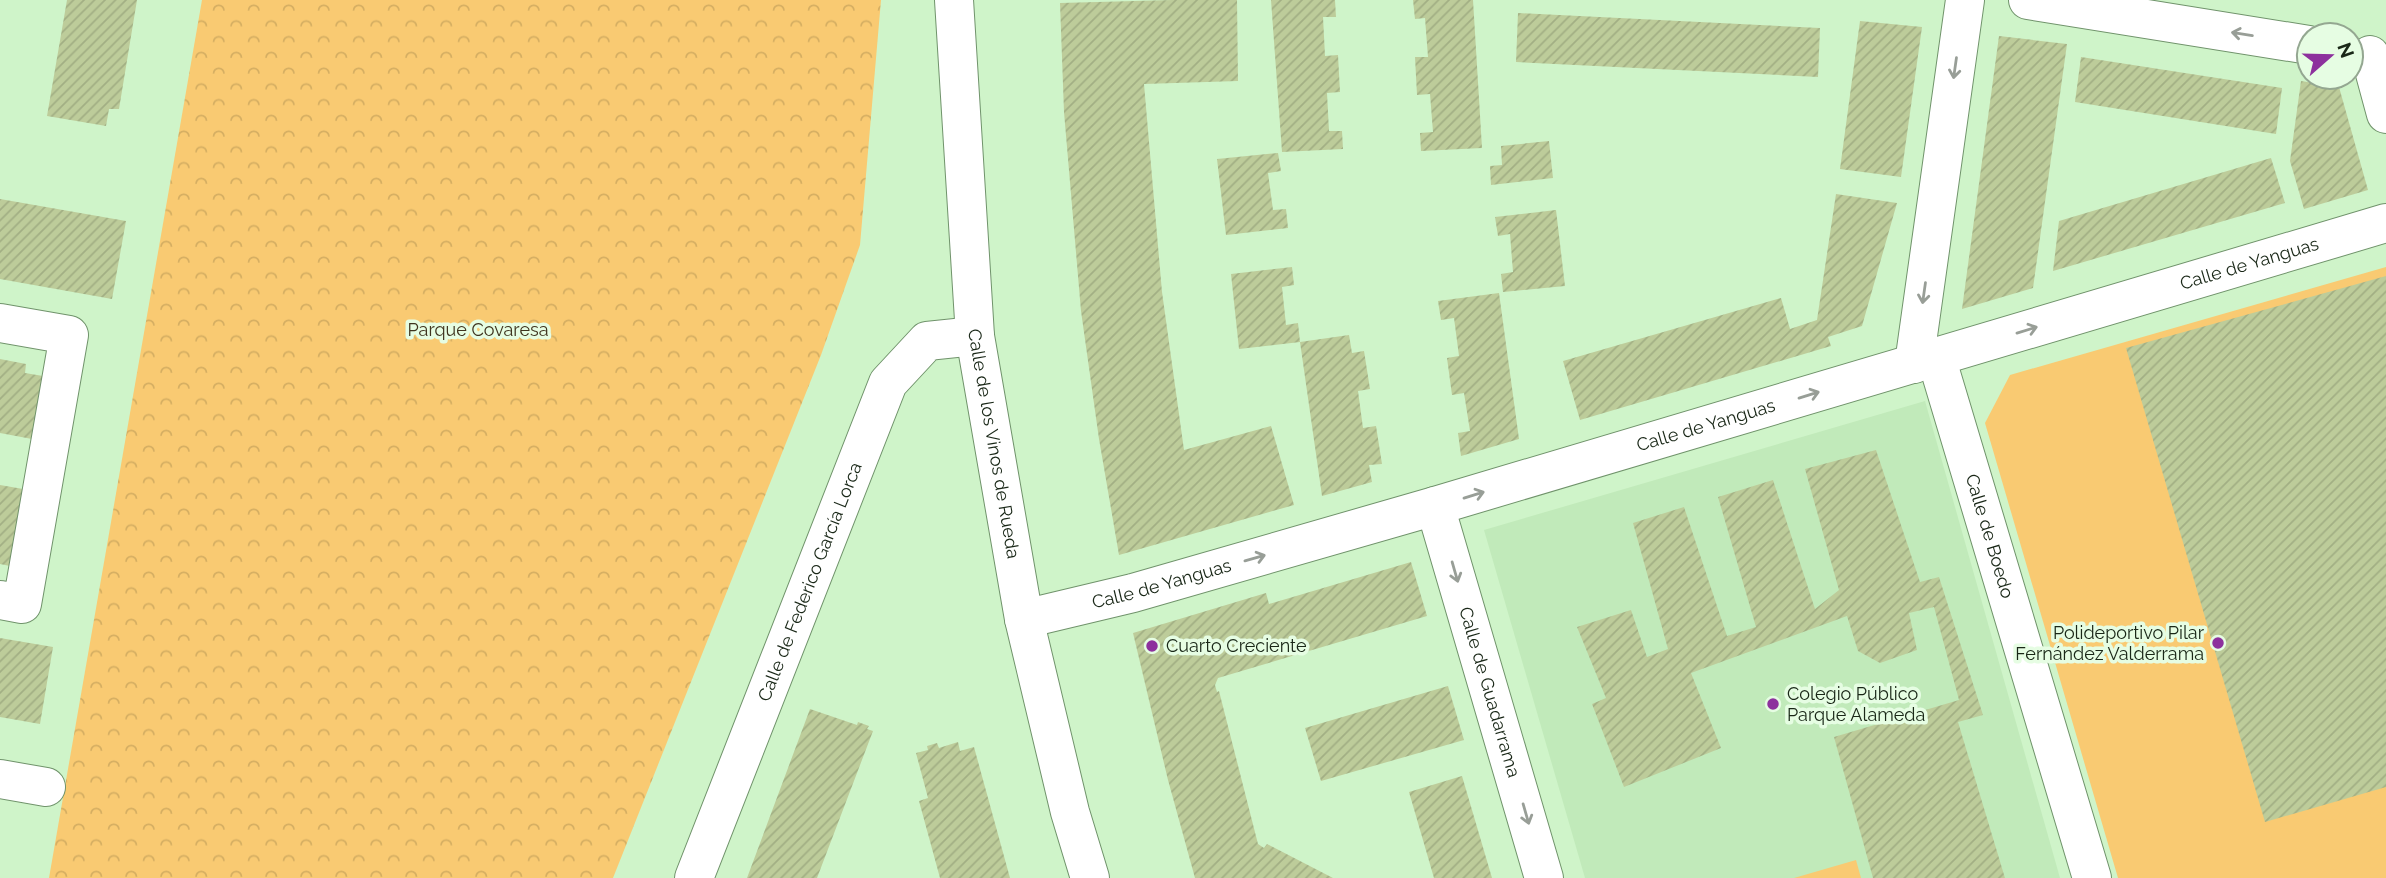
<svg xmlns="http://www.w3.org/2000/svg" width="2386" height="878" font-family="Raleway,sans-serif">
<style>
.built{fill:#c1eaba}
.forest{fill:url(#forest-crowns)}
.pitch{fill:#f9ca72}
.building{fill:url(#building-hatch)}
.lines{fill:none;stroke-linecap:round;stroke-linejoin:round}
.minor-casing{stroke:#70936b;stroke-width:40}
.minor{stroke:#fff;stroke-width:38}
.oneway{stroke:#989e97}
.poi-dot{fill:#8d319d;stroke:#e6fde3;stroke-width:2.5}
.labels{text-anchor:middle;stroke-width:7;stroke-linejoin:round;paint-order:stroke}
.street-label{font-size:18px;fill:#192717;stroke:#e6fde3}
.park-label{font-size:18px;fill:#3f341f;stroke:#e6fde3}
.poi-label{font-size:18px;fill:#192717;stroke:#e6fde3;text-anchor:start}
</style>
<defs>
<pattern id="forest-crowns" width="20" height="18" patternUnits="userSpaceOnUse" patternTransform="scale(1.75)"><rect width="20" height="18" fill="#f9ca72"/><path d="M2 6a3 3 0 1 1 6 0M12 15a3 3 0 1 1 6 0" fill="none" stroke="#d5ae62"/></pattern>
<pattern id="building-hatch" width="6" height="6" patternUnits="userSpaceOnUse" patternTransform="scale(1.75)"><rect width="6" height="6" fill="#bdcc9a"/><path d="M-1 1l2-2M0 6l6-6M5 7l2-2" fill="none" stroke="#a2af84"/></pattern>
</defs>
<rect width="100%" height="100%" fill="#cff4c9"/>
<path class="built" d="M1925,401L2060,878H1585L1484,530Z"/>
<path class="forest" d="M202,0H881L860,245L821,355L613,878H49Z"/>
<g class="pitch">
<path d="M2386,267V878H2118L1985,423L2010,375Z"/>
<path d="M1856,860L1861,878H1794Z"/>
</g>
<g class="building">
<path d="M67,0H137L119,109H109L106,126L47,116Z"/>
<path d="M1172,0H1237L1238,81L1144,84L1162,292L1184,450L1271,426L1294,505L1119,555L1099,439L1081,311L1064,112L1060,3Z"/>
<path d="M1271,0H1335L1336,17H1323L1325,56L1338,55L1340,92L1327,93L1329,131H1342L1343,149L1282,152Z"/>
<path d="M1413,0H1473L1482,148L1421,151L1420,133L1433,132L1430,94L1417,95L1415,57H1428L1425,18L1415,19Z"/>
<path d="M1518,13L1820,28L1818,77L1516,62Z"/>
<path d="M1860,21L1922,27L1901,177L1840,169Z"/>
<path d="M1999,36L2067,44L2033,288L1962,309Z"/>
<path d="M2081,57L2282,88L2276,134L2075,102Z"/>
<path d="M2301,81L2339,87L2368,190L2304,209L2290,161Z"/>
<path d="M1549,141L1553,178L1491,185L1490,166L1502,165L1501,146Z"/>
<path d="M1278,153L1281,171L1268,173L1273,210L1286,209L1288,228L1226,235L1217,159Z"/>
<path d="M2271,158L2285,203L2053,271L2059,221Z"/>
<path d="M1836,194L1897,203L1862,326L1828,337L1831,346L1580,420L1563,361L1781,298L1790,329L1817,320Z"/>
<path d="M0,199L126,221L112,299L0,279Z"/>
<path d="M1556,210L1565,286L1503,292L1501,274L1513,272L1510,234L1498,236L1495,217Z"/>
<path d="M1292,267L1294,285L1282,287L1286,325L1298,323L1300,342L1239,349L1231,274Z"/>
<path d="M2386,276V787L2265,822L2126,348Z"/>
<path d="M1499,293L1519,439L1461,456L1458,433L1470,431L1464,393L1452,395L1447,358L1459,356L1454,318L1441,320L1438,301Z"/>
<path d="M1349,335L1352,353L1364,351L1370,389L1358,391L1363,428L1376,426L1382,464L1369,465L1372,482L1322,496L1300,342Z"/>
<path d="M0,359L26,364L25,373L43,376L32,439L0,433Z"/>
<path d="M1876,450L1920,582L1939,577L1983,715L1958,722L2005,878H1873L1834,737L1959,700L1934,607L1909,613L1917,650L1880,663L1858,651L1847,616L1691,673L1721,748L1624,787L1592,704L1606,698L1577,627L1631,610L1647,657L1668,649L1633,523L1684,507L1727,636L1756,627L1718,497L1773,480L1815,609L1839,590L1805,469Z"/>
<path d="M0,485L23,489L10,566L0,564Z"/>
<path d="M1411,562L1427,616L1218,678L1215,685L1217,692L1219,691L1258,844L1264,848L1267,844L1333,878H1195L1168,780L1133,633L1266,593L1269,604Z"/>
<path d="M0,638L53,647L40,724L0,717Z"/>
<path d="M1448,686L1464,740L1321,781L1305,728Z"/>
<path d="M810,709L857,725L858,722L869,726L867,729L873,731L817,878H747Z"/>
<path d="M958,742L960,751L974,747L1010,878H940L919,801L928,798L916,753L928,750L927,746L937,743L939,748Z"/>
<path d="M1462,776L1492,878H1434L1409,792Z"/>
</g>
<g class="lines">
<g class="minor-casing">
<g id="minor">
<path id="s1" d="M954,0L975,336L1024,619L1070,812L1090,878"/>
<path d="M2028,0L2309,45"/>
<path d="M2370,55L2386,114"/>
<path d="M0,323L69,335L22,604L0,600"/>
<path id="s2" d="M1936,357L2092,878"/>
<path d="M1914,364L1965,0"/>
<path id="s3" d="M1435,506L1544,878"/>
<path id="s4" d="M1024,619L1133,593L1435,506L2386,223"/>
<path d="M0,779L46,787"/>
<path id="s5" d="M694,878L888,383L927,341L975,336"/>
</g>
</g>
<use href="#minor" class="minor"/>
</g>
<defs><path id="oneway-shaft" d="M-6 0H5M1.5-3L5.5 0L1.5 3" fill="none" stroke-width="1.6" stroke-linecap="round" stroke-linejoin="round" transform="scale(1.75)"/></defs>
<g class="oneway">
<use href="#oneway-shaft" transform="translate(2242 34) rotate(-171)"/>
<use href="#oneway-shaft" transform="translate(1955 68) rotate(98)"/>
<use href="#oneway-shaft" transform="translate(1924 293) rotate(98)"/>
<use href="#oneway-shaft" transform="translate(2027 330) rotate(-17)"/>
<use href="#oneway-shaft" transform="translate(1809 395) rotate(-17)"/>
<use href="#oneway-shaft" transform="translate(1474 495) rotate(-17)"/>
<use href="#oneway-shaft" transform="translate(1255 558) rotate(-16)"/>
<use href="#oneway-shaft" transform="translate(1455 572) rotate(74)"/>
<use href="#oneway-shaft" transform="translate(1526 814) rotate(74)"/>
</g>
<g class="poi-dot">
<circle cx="2218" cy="643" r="7"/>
<circle cx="1152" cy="646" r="7"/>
<circle cx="1773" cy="704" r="7"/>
</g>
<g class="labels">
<g class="street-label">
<text dy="6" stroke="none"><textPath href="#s4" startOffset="1276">Calle de Yanguas</textPath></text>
<text dy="6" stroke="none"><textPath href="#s4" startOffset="709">Calle de Yanguas</textPath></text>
<text dy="6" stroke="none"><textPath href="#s1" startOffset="446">Calle de los Vinos de Rueda</textPath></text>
<text dy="6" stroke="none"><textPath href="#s2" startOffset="187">Calle de Boedo</textPath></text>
<text dy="6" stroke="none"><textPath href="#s5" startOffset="318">Calle de Federico García Lorca</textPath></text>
<text dy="6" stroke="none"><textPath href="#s4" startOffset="142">Calle de Yanguas</textPath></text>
<text dy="6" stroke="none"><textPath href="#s3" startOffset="194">Calle de Guadarrama</textPath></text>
</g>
<g class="park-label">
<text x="478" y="336">Parque Covaresa</text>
</g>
<g class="poi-label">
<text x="2204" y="639" text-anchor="end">Polideportivo Pilar<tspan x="2204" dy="21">Fernández Valderrama</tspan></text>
<text x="1166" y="652">Cuarto Creciente</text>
<text x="1787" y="700">Colegio Público<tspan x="1787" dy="21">Parque Alameda</tspan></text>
</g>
</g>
<g transform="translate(2330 56) rotate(70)"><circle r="33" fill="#e6fde3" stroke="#94a791" stroke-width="2"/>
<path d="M0-5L12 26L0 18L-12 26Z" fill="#8d319d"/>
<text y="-10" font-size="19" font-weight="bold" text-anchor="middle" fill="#192717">N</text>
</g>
</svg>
